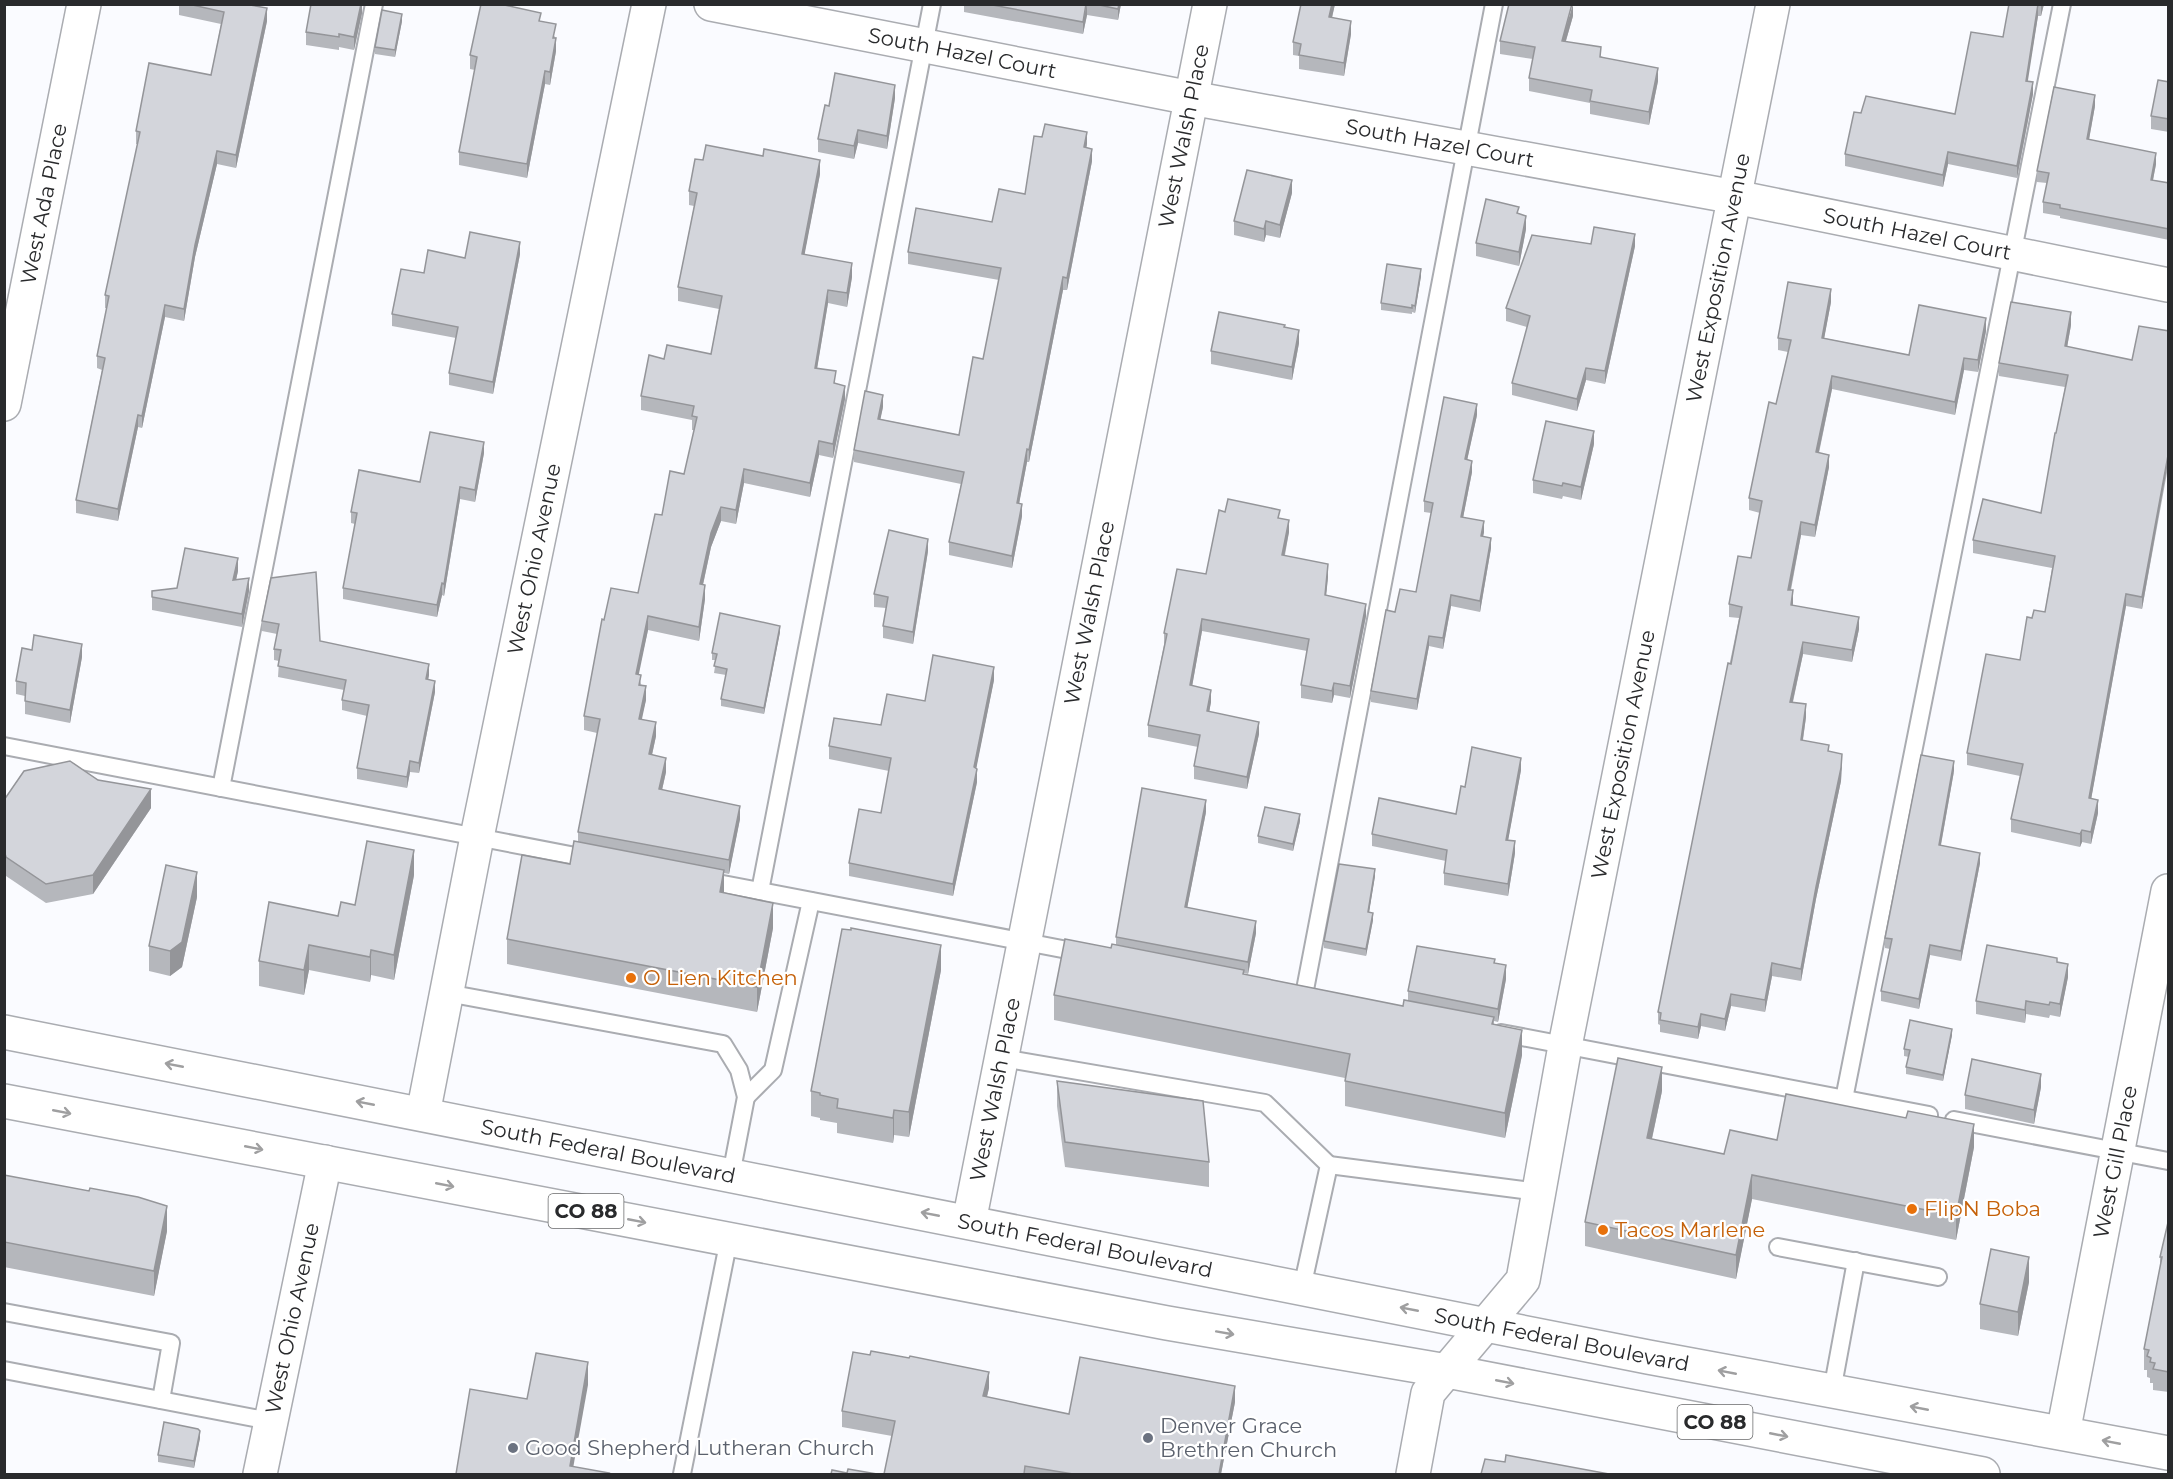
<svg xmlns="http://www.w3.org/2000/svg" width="2173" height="1479" font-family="Montserrat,sans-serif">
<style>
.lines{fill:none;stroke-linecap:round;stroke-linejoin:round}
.service-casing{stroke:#aaacb1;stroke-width:20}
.minor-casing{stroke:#aaacb1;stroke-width:36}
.tertiary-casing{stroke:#aaacb1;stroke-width:36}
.primary-casing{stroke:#aaacb1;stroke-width:36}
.service{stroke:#fff;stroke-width:16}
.minor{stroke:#fff;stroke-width:33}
.tertiary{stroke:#fff;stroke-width:33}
.primary{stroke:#fff;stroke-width:33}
.wall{fill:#b5b7bc}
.shaded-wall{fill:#949599}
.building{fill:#d3d5db;stroke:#949599;stroke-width:1.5}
.oneway{stroke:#9f9fa0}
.food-dot{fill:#e8710a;stroke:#fff;stroke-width:2}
.worship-dot{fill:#6b7280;stroke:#fff;stroke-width:2}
.labels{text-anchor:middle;stroke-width:4.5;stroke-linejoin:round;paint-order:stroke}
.shield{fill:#fff;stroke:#696a6b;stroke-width:1.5}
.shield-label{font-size:20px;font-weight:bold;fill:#292a2c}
.street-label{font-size:21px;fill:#292a2c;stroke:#fff}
.food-label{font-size:21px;fill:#c56008;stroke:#fff;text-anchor:start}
.worship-label{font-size:21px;fill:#5b616d;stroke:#fff;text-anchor:start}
</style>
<rect width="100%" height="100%" fill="#fafbff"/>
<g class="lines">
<g class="service-casing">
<g id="service">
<path d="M4,746L591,859"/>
<path d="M221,788L374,4"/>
<path d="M702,880L1083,953"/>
<path d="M760,891L932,4"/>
<path d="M447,993L723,1044L739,1070L746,1097L731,1175"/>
<path d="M1304,995L1494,4"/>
<path d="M1501,1033L1929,1115"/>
<path d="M1002,1058L1265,1103L1329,1165L1302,1288"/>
<path d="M746,1097L773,1070L811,901"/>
<path d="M1844,1099L2062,4"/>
<path d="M1954,1120L2168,1161"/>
<path d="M1329,1165L1539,1192"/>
<path d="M1778,1247L1938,1277"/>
<path d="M4,1312L171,1343L161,1400"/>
<path d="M4,1370L270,1421"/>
<path d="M1832,1391L1856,1261"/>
<path d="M682,1474L729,1239"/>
</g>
</g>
<g class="minor-casing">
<g id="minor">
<path id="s1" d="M711,4L1191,98L1735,197L2168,285"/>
<path id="s2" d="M4,404L84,4"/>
<path id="s3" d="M423,1114L477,837L649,4"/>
<path id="s4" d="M969,1222L1210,4"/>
<path id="s5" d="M2063,1433L2168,891"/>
<path id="s6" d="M260,1474L325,1162"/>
</g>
</g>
<g class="tertiary-casing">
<g id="tertiary">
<path id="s7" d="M1413,1474L1428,1393L1523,1280L1565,1046L1773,4"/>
</g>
</g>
<g class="primary-casing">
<g id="primary">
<path id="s8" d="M4,1032L1648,1357L2168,1453"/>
<path d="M4,1101L1167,1323L1447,1371L1983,1474"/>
</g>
</g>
<use href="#service" class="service"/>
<use href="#minor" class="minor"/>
<use href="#tertiary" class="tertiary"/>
<use href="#primary" class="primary"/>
</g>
<g class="wall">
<path d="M179,4H246L267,21L236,168L217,164L195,257L184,321L165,317L142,428L138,427L118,521L76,513V500L102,370L97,368V356L107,308H105V295L138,144H136V131L211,75L221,24L179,15Z"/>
<path d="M362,4V13L354,50L339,47V50L306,45V32Z"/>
<path d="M964,4H1121L1118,20L1087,15L1083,34L964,12Z"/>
<path d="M1301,4H1335L1332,18L1351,34L1344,76L1299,69V56L1293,55V42Z"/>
<path d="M2009,4H2044L2041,16H2038L2027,81L2033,94L2017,178L1948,164L1943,187L1845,166V154L1861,113L1955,114L2003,37Z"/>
<path d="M1573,16L1566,41L1658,81L1649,125L1590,114V103L1529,91V78L1533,59L1500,54V41Z"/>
<path d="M402,21L395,57L375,54V47Z"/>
<path d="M541,21L556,38V51L550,85L545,84L527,178L459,165V152L475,70L470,69V55Z"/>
<path d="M2169,82V132L2151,129V116Z"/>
<path d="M895,98L887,149L858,143L854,159L818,152V139L829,106Z"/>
<path d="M2095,106L2089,140L2156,164L2153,180L2169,183V240L2060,218V216L2043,213V202L2047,183L2037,182V171Z"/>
<path d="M1087,144L1086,148L1092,161L1067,290H1063L1029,462H1027L1019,503L1022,516L1012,568L949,555V542L961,484L854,462V450L883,407L880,419L959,435L983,359L999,280L908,264V252L992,222Z"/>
<path d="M820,174L804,255L852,277L847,307L828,303L817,368L836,384L845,399L833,458L819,455L810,497L744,483L736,524L721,521L711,547L703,585L705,599L699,641L648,630L638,674L646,700L641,719L656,736L652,755L666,772L662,790L740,819L729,874L724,873V893L773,928L757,1012L507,964V939L570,864L578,842V832L597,733L584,730V716L604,620L638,593L662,515L684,474L694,430H692V420L641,410V396L664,359L711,354L719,309L678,301V287L694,206L689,205V191Z"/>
<path d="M1292,193L1280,238L1266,235L1264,242L1234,235V221Z"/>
<path d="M1526,229L1519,266L1476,256V243Z"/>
<path d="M1591,244L1635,246L1605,384L1586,380L1577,411L1512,395V383L1527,327L1506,321V308Z"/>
<path d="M520,254L493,394L449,385V373L456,338L392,326V314L424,273L465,258Z"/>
<path d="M1421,276L1415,313L1412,312V314L1381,310V303Z"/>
<path d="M1831,302L1824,338L1909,355L1986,331L1978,372L1964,370L1955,415L1832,389L1819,453L1829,467L1815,537L1801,535L1791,590L1793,603V605L1859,629L1852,662L1803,654L1793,702L1806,717L1803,740L1829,752L1842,767L1841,781L1816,899L1801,981L1772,976L1765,1012L1731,1006L1725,1031L1701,1026L1698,1039L1660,1032V1025L1658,1024V1012L1739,618L1729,617V604L1751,558L1760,513L1749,510V498L1776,404L1788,352L1778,350V338Z"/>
<path d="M2071,325L2067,347L2132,360L2169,331V462L2142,609L2126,606L2091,799L2098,813L2091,844L2082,842L2080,847L2011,832V819L2020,776L1967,765V753L2020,660L2032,618L2045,612L2052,568L1973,553V540L2041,513L2065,387L1999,376V363Z"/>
<path d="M1285,327L1299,343L1292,380L1211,364V351Z"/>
<path d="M1477,415L1467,460L1472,472L1463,518L1484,532L1483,536L1491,548L1480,612L1451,606L1443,649L1429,646L1417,710L1371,702V691L1395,612L1416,592L1431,513L1424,512V501Z"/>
<path d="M1594,444L1581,500L1563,496L1562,499L1533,493V480Z"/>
<path d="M484,453L475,502L460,499L444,596L442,595L437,617L343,599V588L355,524L351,523V512Z"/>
<path d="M1280,519L1289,532L1285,555L1328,577L1326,595L1366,616L1350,698L1334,695L1332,703L1301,698V685L1307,651L1202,631L1192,686L1211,702L1209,712L1259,734L1247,789L1194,779V766L1198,747L1148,737V725L1164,645V633L1206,574Z"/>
<path d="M928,551L913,644L883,638V626L886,608L874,607V594Z"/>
<path d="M238,571L236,580L249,591L242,627L152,610V591L177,588Z"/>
<path d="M271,578L320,641L429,675L428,680L435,692L419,773L410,772L407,788L357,779V768L367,716L342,710V700L344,690L278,677L279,661L274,660V649L277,634L262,631V621Z"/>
<path d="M780,632L764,714L721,706V699L726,675L714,673L716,660H712V653Z"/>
<path d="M82,657L70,723L25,714V696L16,694V681Z"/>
<path d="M994,680L976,768L977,782L953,896L849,876V863L881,813L889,771L829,759V746L881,725L925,701Z"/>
<path d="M1521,770L1508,840L1515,853L1508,896L1444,885V873L1446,861L1372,846V834L1456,814L1465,787Z"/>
<path d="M1954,771L1941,845L1980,863L1961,961L1930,955L1919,1009L1881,1001V991L1890,949L1885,948V938Z"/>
<path d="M98,780L151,808L93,894L46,903L6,876L4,869V800Z"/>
<path d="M1206,812L1187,908L1256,933L1248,974L1244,973V974L1403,1006L1408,1001V991L1495,963L1506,979L1498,1022L1494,1021V1024L1522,1055L1505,1138L1345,1106V1078L1054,1020V995L1111,948L1116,945V937Z"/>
<path d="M1300,821L1293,851L1258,843V836Z"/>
<path d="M414,875L394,980L371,975L370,982L309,970L304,995L259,986V961L338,916L355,905Z"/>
<path d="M1375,876L1369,912L1373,920L1366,956L1324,948V941Z"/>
<path d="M197,897L182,967L170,976L149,971V946Z"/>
<path d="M2057,962L2068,977L2060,1017L2050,1015L2049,1018L2026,1014L2025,1023L1976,1014V1001Z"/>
<path d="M941,970L909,1137L894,1135L893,1143L837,1133V1123L820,1120V1118L811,1116V1091Z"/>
<path d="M1952,1035L1943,1081L1906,1074V1067L1909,1057L1904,1056V1049Z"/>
<path d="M1057,1081L1209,1162V1187L1065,1167L1057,1106Z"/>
<path d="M2041,1087L2034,1124L1965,1109V1095Z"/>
<path d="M1662,1091L1652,1139L1724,1154L1777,1140L1974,1147L1956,1240L1752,1199L1736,1279L1585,1246V1222Z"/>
<path d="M4,1175L89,1191L167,1231L154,1296L4,1267Z"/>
<path d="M2169,1218V1392L2153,1390V1383H2150V1378L2147,1377V1370H2144V1349L2160,1267V1257Z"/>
<path d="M2029,1282L2018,1336L1980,1329V1304Z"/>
<path d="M989,1388L987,1397L1069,1414L1235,1402L1221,1474H884L892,1436L842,1427V1411Z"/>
<path d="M200,1438L194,1468L158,1462V1455Z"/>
</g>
<g class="shaded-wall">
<path d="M361,4H362V13L354,50V37Z"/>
<path d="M1087,4V15L1083,34V22Z"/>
<path d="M1119,4H1121L1118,20V9Z"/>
<path d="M1332,4H1335L1329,30V17Z"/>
<path d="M1573,4V16L1562,54V41Z"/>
<path d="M2038,4V16L2026,93V81Z"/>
<path d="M2044,4L2041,16V5Z"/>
<path d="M267,8V21L236,168V155Z"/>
<path d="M402,14V21L395,57V50Z"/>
<path d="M6,16V28L4,38V26Z"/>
<path d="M1351,21V34L1344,76V63Z"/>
<path d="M556,38V51L550,85V72Z"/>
<path d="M1658,68V81L1649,125V112Z"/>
<path d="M545,71V84L527,178V164Z"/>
<path d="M2033,82V94L2017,178V166Z"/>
<path d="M895,85V98L887,149V136Z"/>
<path d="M2095,95V106L2087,150V139Z"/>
<path d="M858,130V143L854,159V146Z"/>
<path d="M1087,132V144L1084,159V147Z"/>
<path d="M1092,149V161L1067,290V278Z"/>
<path d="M217,151V164L195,257L184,321V309L195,245Z"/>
<path d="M1948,152V164L1943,187V175Z"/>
<path d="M2156,153V164L2151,190V180Z"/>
<path d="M820,160V174L802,268V254Z"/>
<path d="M1292,180V193L1280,238V225Z"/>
<path d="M1526,216V229L1519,266V252Z"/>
<path d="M1266,221V235L1264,242V229Z"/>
<path d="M1635,234V246L1605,384V371Z"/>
<path d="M520,242V254L493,394V382Z"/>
<path d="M852,263V277L847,307V293Z"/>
<path d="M1421,269V276L1415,313V306Z"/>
<path d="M1063,277V290L1029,462V450Z"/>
<path d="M1831,289V302L1822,350V338Z"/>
<path d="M828,290V303L815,381V368Z"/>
<path d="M165,305V317L142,428V416Z"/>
<path d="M2071,312V325L2065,359V346Z"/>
<path d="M1986,318V331L1978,372V360Z"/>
<path d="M1299,330V343L1292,380V367Z"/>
<path d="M1964,358V370L1955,415V402Z"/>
<path d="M1586,368V380L1577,411V399Z"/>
<path d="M1832,376V389L1816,465V452Z"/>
<path d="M845,386V399L833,458V444Z"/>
<path d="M883,395V407L878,431V419Z"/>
<path d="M1477,404V415L1465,470V459Z"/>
<path d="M138,415V427L118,521V509Z"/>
<path d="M1594,431V444L1581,500V487Z"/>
<path d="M819,441V455L810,497V483Z"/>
<path d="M484,442V453L475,502V490Z"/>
<path d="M1027,449V462L1017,515V503Z"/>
<path d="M2168,450V462L2142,609V597Z"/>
<path d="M1829,455V467L1815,537V525Z"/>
<path d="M1472,461V472L1461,528V517Z"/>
<path d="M744,469V483L736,524V510Z"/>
<path d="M460,487V499L444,596V584Z"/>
<path d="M1022,504V516L1012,568V556Z"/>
<path d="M721,507V521L711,547L700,598V584L711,533Z"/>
<path d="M1289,520V532L1282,567V555Z"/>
<path d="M1484,521V532L1481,547V536Z"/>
<path d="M1801,522V535L1788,602V590Z"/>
<path d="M1491,538V548L1480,612V601Z"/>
<path d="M928,539V551L913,644V632Z"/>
<path d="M238,558V571L233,593V580Z"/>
<path d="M1328,564V577L1325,607V595Z"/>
<path d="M249,578V591L242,627V614Z"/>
<path d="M442,583V595L437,617V605Z"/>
<path d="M705,585V599L699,641V627Z"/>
<path d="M1793,590V603L1791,617V605Z"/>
<path d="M2126,594V606L2089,811V798Z"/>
<path d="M1451,595V606L1443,649V638Z"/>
<path d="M1366,604V616L1350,698V686Z"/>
<path d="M648,616V630L636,688V674Z"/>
<path d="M1859,617V629L1852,662V650Z"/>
<path d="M1202,619V631L1190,698V685Z"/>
<path d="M780,626V632L764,714V708Z"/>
<path d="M1429,636V646L1417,710V699Z"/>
<path d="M1803,642V654L1790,714V702Z"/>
<path d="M82,644V657L70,723V710Z"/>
<path d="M429,664V675L426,690V679Z"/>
<path d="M994,667V680L974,780V767Z"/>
<path d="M435,681V692L419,773V763Z"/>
<path d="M1334,683V695L1332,703V691Z"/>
<path d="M646,686V700L639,733V719Z"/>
<path d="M1211,690V702L1207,724V711Z"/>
<path d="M1806,704V717L1801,752V740Z"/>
<path d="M656,722V736L649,768V754Z"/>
<path d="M1259,722V734L1247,789V777Z"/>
<path d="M1842,754L1841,781L1816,899L1801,981V969L1816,887Z"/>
<path d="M666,758V772L659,803V789Z"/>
<path d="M1521,758V770L1506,852V840Z"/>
<path d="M410,761V772L407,788V777Z"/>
<path d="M1954,761V771L1939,855V845Z"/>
<path d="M977,769V782L953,896V884Z"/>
<path d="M151,789V808L93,894V875Z"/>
<path d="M1206,800V812L1185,919V907Z"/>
<path d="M2098,800V813L2091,844V832Z"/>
<path d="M740,806V819L729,874V860Z"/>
<path d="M1300,814V821L1293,851V844Z"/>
<path d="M2082,830V842L2080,847V834Z"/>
<path d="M1515,841V853L1508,896V884Z"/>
<path d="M414,850V875L394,980V955Z"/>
<path d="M1980,853V863L1961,961V951Z"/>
<path d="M1375,869V876L1368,919V912Z"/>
<path d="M724,870V895L720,892Z"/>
<path d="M197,872V897L182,967L170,976V951Z"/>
<path d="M773,903V928L757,1012V987Z"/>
<path d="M1373,913V920L1366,956V949Z"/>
<path d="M1256,921V933L1248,974V962Z"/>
<path d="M309,945V970L304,995V970Z"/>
<path d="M941,945V970L909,1137V1112Z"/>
<path d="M1930,945V955L1919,1009V999Z"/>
<path d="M371,950V975L370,982V957Z"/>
<path d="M1772,963V976L1765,1012V1000Z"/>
<path d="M2068,964V977L2060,1017V1004Z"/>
<path d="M1506,965V979L1498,1022V1009Z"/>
<path d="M1731,994V1006L1725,1031V1019Z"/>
<path d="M2026,1001V1014L2025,1023V1010Z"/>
<path d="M1701,1014V1026L1698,1039V1027Z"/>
<path d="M1952,1029V1035L1943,1081V1075Z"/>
<path d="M1522,1030V1055L1505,1138V1113Z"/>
<path d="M1662,1067V1091L1647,1161V1138Z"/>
<path d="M2041,1074V1087L2034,1124V1110Z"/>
<path d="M894,1110V1135L893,1143V1118Z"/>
<path d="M1974,1124V1147L1956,1240V1216Z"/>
<path d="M1752,1175V1199L1736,1279V1255Z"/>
<path d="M167,1206V1231L154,1296V1271Z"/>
<path d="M2029,1257V1282L2018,1336V1312Z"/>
<path d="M588,1362V1385L572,1474L570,1466Z"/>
<path d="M989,1372V1388L983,1412V1396Z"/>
<path d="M1235,1386V1402L1221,1474H1219Z"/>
<path d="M200,1431V1438L194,1468V1461Z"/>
</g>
<g class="building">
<path d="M188,4H244L267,8L236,155L217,151L195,245L184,309L165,305L142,416L138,415L118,509L76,500L105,358L97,356L109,296L105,295L140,132L136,131L149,63L211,75L224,12Z"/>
<path d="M311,4H361L354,37L339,34V37L306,32Z"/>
<path d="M481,4H500L541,13L539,21L556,24L553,38H556L550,72L545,71L527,164L459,152L477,57L470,55Z"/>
<path d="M987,4H1086L1083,22Z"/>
<path d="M1095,4H1119L1118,9Z"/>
<path d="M1301,4H1332L1329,17L1351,21L1344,63L1299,55L1301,44L1293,42Z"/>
<path d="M1509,4H1572L1562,41L1601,47L1600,57L1658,68L1649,112L1590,101L1592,90L1529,78L1535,47L1500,41Z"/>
<path d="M2009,4H2038L2026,81L2033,82L2017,166L1948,152L1943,175L1845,154L1854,112L1861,113L1866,96L1955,114L1971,32L2003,37Z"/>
<path d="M382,10L402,14L395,50L375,47Z"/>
<path d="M835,73L895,85L887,136L858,130L854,146L818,139L825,105L829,106Z"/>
<path d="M2158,80L2169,82V119L2151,116Z"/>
<path d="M2054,87L2095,95L2087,139L2156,153L2151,180L2169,183V229L2060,208V205L2043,202L2049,173L2037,171Z"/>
<path d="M1045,124L1087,132L1084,147L1092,149L1067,278L1063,277L1029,450L1027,449L1017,503L1022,504L1012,556L949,542L964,472L854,450L865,391L883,395L878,419L959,435L973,357L983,359L1001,268L908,252L916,208L992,222L999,189L1025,194L1034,136L1042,137Z"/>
<path d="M706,145L763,156L764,149L820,160L802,254L852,263L847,293L828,290L815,368L836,371L834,383L845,386L833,444L819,441L810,483L744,469L736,510L721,507L711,533L700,584L705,585L699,627L648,616L636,674L641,675L639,685L646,686L639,719L656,722L649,754L666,758L659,789L740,806L729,860L578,832L600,719L584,716L602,619L604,620L611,588L638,593L655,514L662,515L670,471L684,474L697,417L692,416L694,406L641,396L649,355L664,359L667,345L711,354L722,296L678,287L697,193L689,191L695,159L703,160Z"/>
<path d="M1247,170L1292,180L1280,225L1266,221L1264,229L1234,221Z"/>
<path d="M1486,199L1519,207L1517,213L1526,216L1519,252L1476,243Z"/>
<path d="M1594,227L1635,234L1605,371L1586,368L1577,399L1512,383L1530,316L1506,308L1532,235L1591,244Z"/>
<path d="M470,232L520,242L493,382L449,373L458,327L392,314L401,269L424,273L428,250L465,258Z"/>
<path d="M1387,264L1421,269L1415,306L1412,305V308L1381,303Z"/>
<path d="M1788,282L1831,289L1822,338L1909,355L1919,305L1986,318L1978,360L1964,358L1955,402L1832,376L1816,452L1829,455L1815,525L1801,522L1788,590H1793L1791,605L1859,617L1852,650L1803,642L1790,702L1806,704L1801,740L1829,745L1828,751L1842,754L1841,768L1816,887L1801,969L1772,963L1765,1000L1731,994L1725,1019L1701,1014L1698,1027L1660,1020L1661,1013L1658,1012L1728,663L1731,664L1742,607L1729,604L1738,556L1751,558L1762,501L1749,498L1769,402L1776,404L1791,340L1778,338Z"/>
<path d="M2011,302L2071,312L2065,346L2132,360L2139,326L2169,331V450L2142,597L2126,594L2089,798L2098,800L2091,832L2082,830L2080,834L2011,819L2023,764L1967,753L1986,654L2020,660L2027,617L2032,618L2034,610L2045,612L2055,556L1973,540L1983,499L2041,513L2055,433H2056L2068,375L1999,363Z"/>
<path d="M1219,312L1285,325L1284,327L1299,330L1292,367L1211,351Z"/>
<path d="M1444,397L1477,404L1465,459L1472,461L1461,517L1484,521L1481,536L1491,538L1480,601L1451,595L1443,638L1429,636L1417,699L1371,691L1386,610L1395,612L1400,589L1416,592L1433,503L1424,501Z"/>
<path d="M1546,421L1594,431L1581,487L1563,483L1562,486L1533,480Z"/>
<path d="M430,432L484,442L475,490L460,487L444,584L442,583L437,605L343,588L357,513L351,512L359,470L420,482Z"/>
<path d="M1228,499L1280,510L1278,518L1289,520L1282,555L1328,564L1325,595L1366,604L1350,686L1334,683L1332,691L1301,685L1309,639L1202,619L1190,685L1211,690L1207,711L1259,722L1247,777L1194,766L1200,735L1148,725L1167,634L1164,633L1177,569L1206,574L1219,510L1225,512Z"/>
<path d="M889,530L928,539L913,632L883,626L888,597L874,594Z"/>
<path d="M185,548L238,558L233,580L249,578L242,614L152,597V591L177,588Z"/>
<path d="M316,572L320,641L429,664L426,679L435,681L419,763L410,761L407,777L357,768L369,705L342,700L346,680L278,666L281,650L274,649L279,624L262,621L271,578Z"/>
<path d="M720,613L780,626L764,708L721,699L727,669L714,666L717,654L712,653Z"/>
<path d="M34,635L82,644L70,710L25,701L26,683L16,681L22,648L32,650Z"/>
<path d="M933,655L994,667L974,767L977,769L953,884L849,863L859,809L881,813L891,758L829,746L834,718L881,725L887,694L925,701Z"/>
<path d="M1472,747L1521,758L1506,840L1515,841L1508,884L1444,873L1447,850L1372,834L1379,798L1456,814L1461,786L1465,787Z"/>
<path d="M1921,755L1954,761L1939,845L1980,853L1961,951L1930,945L1919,999L1881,991L1892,939L1885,938Z"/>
<path d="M70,761L98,780L151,789L93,875L46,884L6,857L4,850V800L24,771Z"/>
<path d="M1142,788L1206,800L1185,907L1256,921L1248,962L1116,937Z"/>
<path d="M1265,807L1300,814L1293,844L1258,836Z"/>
<path d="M367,841L414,850L394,955L371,950L370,957L309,945L304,970L259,961L269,902L338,916L341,902L355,905Z"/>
<path d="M574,841L724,870L720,892L773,903L757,987L507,939L522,855L570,864Z"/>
<path d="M1339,864L1375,869L1368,912L1373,913L1366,949L1324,941Z"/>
<path d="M166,865L197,872L182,942L170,951L149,946Z"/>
<path d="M851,928L941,945L909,1112L894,1110L893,1118L837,1108L838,1099L820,1095V1093L811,1091L842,929L851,930Z"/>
<path d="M1065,939L1111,948L1112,944L1244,970L1243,974L1403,1006L1404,1000L1494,1017L1492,1024L1522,1030L1505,1113L1345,1081L1350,1054L1054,995Z"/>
<path d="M1987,945L2057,958V962L2068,964L2060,1004L2050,1002L2049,1005L2026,1001L2025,1010L1976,1001Z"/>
<path d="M1417,946L1495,959L1494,963L1506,965L1498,1009L1408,991Z"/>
<path d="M1910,1020L1952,1029L1943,1075L1906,1067L1910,1050L1904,1049Z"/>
<path d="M1618,1058L1662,1067L1647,1138L1724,1154L1730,1130L1777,1140L1786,1094L1906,1118L1908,1111L1974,1124L1956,1216L1752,1175L1736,1255L1585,1222Z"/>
<path d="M1972,1059L2041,1074L2034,1110L1965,1095Z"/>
<path d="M1057,1081L1203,1101L1209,1162L1065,1142Z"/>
<path d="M4,1175L89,1191L90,1188L138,1197L167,1206L154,1271L4,1242Z"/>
<path d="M2169,1218V1372L2153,1369L2155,1363L2150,1362L2151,1358L2147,1356L2149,1350L2144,1349L2162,1257H2160Z"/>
<path d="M1991,1249L2029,1257L2018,1312L1980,1304Z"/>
<path d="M871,1351L909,1358L910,1356L989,1372L983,1396L1069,1414L1080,1357L1235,1386L1219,1474H1073L1025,1466L1024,1474H884L895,1421L842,1411L853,1352L870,1355Z"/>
<path d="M536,1353L588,1362L570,1466L609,1473L608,1474H456L470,1389L527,1399Z"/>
<path d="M164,1422L198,1429L200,1431L194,1461L158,1455Z"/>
<path d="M1506,1455L1609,1474H1481L1485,1459L1505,1462Z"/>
<path d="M848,1469L877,1474H831L832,1470L847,1473Z"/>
</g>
<defs><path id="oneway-shaft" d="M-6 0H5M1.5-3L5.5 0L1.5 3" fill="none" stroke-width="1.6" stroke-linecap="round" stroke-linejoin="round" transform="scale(1.5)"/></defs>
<g class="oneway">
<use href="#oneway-shaft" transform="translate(174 1065) rotate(-169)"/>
<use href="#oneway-shaft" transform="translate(365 1103) rotate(-169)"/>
<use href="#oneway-shaft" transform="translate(62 1112) rotate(11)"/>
<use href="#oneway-shaft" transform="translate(254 1148) rotate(11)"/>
<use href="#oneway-shaft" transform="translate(445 1185) rotate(11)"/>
<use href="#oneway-shaft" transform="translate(930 1214) rotate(-169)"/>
<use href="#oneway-shaft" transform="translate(637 1221) rotate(11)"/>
<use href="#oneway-shaft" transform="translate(1409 1309) rotate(-169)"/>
<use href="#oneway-shaft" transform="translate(1225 1333) rotate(10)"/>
<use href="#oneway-shaft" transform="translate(1727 1372) rotate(-169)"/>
<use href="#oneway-shaft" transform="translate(1505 1382) rotate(11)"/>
<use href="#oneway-shaft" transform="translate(1919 1408) rotate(-169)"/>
<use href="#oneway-shaft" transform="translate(1779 1435) rotate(11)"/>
<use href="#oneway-shaft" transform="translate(2111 1442) rotate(-169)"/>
</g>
<g class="food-dot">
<circle cx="631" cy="978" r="6"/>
<circle cx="1912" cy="1209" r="6"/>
<circle cx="1603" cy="1230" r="6"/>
</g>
<g class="worship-dot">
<circle cx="1148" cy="1438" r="6"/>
<circle cx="513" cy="1448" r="6"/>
</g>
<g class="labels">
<g class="shield">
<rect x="548.5" y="1194" width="75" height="34" rx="4.5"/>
<rect x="1677.5" y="1405" width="75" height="34" rx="4.5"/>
</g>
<g class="shield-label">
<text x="586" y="1218">CO 88</text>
<text x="1715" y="1429">CO 88</text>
</g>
<g class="street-label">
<text dy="7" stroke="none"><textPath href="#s1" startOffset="256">South Hazel Court</textPath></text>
<text dy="7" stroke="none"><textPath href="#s4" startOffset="1107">West Walsh Place</textPath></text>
<text dy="7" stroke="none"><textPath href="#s1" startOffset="742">South Hazel Court</textPath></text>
<text dy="7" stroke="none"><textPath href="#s2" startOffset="204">West Ada Place</textPath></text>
<text dy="7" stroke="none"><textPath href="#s1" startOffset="1228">South Hazel Court</textPath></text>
<text dy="7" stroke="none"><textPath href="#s7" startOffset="1251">West Exposition Avenue</textPath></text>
<text dy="7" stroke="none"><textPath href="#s3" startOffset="566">West Ohio Avenue</textPath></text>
<text dy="7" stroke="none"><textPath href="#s4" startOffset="621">West Walsh Place</textPath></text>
<text dy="7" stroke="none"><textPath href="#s7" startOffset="765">West Exposition Avenue</textPath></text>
<text dy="7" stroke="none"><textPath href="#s4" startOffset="135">West Walsh Place</textPath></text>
<text dy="7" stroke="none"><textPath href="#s8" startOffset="616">South Federal Boulevard</textPath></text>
<text dy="7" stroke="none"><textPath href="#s5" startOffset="276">West Gill Place</textPath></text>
<text dy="7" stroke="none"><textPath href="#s8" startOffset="1102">South Federal Boulevard</textPath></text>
<text dy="7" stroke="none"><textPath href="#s6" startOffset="159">West Ohio Avenue</textPath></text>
<text dy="7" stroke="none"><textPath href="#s8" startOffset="1588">South Federal Boulevard</textPath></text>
</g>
<g class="food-label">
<text x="643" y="985">O Lien Kitchen</text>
<text x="1924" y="1216">FlipN Boba</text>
<text x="1615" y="1237">Tacos Marlene</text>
</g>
<g class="worship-label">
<text x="1160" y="1433">Denver Grace<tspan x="1160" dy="24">Brethren Church</tspan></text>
<text x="525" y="1455">Good Shepherd Lutheran Church</text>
</g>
</g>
<rect width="2173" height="1479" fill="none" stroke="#292a2c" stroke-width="12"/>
</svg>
